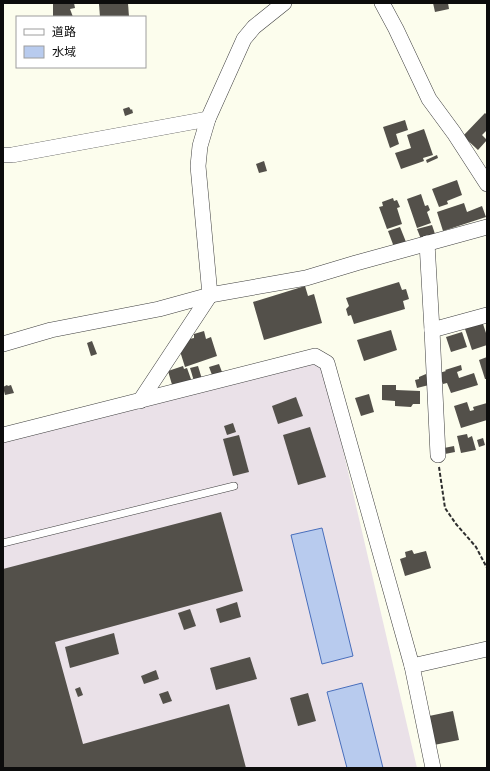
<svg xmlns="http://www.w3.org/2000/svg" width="490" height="771" font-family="'Zilla Slab','Noto Sans JP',serif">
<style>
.industrial{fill:#eae1e8}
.water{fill:#b8cbee;stroke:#486ebc}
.building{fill:#53504a}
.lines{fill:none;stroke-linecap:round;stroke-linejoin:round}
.service-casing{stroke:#3f3f3f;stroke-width:8}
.minor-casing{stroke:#3f3f3f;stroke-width:16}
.path{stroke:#2e2e2e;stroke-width:2;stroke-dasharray:4 2;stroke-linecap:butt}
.service{stroke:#fff;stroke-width:7}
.minor{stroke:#fff;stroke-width:15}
</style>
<rect width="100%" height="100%" fill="#fcfded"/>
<path class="industrial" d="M316,362L324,368L417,768H3V438Z"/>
<g class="water">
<path d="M322,528L353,656L322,664L291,535Z"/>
<path d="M362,683L383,768H347L327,692Z"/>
</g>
<g class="building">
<path d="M53,3H74L75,8L70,9L73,17H53Z"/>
<path d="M112,3H128L129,17H100L99,4Z"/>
<path d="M433,3H448L449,9L435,12Z"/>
<path d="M129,107L131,110L132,109L133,113L125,116L123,109Z"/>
<path d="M485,113L487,115V130L482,135L487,140L478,150L463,136Z"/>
<path d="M405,120L408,130L396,134L399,144L390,148L383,127Z"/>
<path d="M424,129L433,155L423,158L424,161L401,169L395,153L411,148L407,135Z"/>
<path d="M437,155L438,158L427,163L426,160Z"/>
<path d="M264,161L267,171L259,173L256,164Z"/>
<path d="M457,180L462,195L447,201L448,204L439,207L432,189Z"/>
<path d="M421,194L425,206L428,205L430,210L427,212L431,223L417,228L407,199Z"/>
<path d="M393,198L394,201L397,200L400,207L397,208L402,224L387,229L379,207L383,206L382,202Z"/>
<path d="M464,203L467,212L482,206L486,217L443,231L437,212Z"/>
<path d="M432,225L435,234L421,239L417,229Z"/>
<path d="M400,227L406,242L394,247L388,231Z"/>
<path d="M399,282L402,290L406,289L409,299L403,301L405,309L354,324L351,315L348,316L346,309L349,306L346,298Z"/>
<path d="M305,286L308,296L314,294L322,323L264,340L253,302Z"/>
<path d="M482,321L487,336V345L472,350L464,326Z"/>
<path d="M391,330L397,350L364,361L357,340Z"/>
<path d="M204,331L206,339L211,337L217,356L185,367L179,348L186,345L184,340L194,338V334Z"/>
<path d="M462,332L467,347L451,352L446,337Z"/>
<path d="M92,341L97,354L91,356L87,343Z"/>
<path d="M487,357V379H485L479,360Z"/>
<path d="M219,364L222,372L212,375L209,367Z"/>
<path d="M461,365L462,370L457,372L459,378L474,373L478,385L451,393L447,383L443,384L439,373L446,371L445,370Z"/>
<path d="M183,366L184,369L187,368L192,382L173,388L168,371Z"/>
<path d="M198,366L202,379L194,381L190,368Z"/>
<path d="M426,374L429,385L417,388L415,380L419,379V377Z"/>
<path d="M7,385L8,386L11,385L14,393L5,395L3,387Z"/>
<path d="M382,385H396V390L420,391V404H413L411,407L395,406V401L382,400Z"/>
<path d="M369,394L374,412L361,416L355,398Z"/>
<path d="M296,397L303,416L278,424L272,406Z"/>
<path d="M467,402L470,411L474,410L473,407L487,403V420L461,428L454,406Z"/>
<path d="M233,423L236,432L227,435L224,426Z"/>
<path d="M310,427L326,477L298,485L283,435Z"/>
<path d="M467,434L468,438L472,436L476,450L461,453L457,436Z"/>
<path d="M239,435L249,472L233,476L223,439Z"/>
<path d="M483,438L485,445L479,447L477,440Z"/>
<path d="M454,446L455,452L445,454L444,448Z"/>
<path d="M221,512L243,591L55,642L83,744L229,704L246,768H3V569Z"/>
<path d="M412,550L414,554L426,551L431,568L405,576L400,559L406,557L405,552Z"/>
<path d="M237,602L241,617L220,623L216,609Z"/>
<path d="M190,609L196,626L184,630L178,613Z"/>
<path d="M114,633L119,654L70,668L65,647Z"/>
<path d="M250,657L257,679L216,690L210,668Z"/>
<path d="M156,670L159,679L144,684L141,676Z"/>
<path d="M80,687L83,695L78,697L75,689Z"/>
<path d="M168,691L172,701L163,704L159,694Z"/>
<path d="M308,693L316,721L298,726L290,698Z"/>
<path d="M453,711L459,740L434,745L429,716Z"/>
</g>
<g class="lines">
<g class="service-casing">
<path id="service" d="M3,543L234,486"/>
</g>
<g class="minor-casing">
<g id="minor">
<path d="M382,3L396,29L429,99L454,133L487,184"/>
<path d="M3,155H12L208,119"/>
<path d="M427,243L432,330L438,455"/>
<path d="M432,330L487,315"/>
<path d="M3,344L51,330L159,309L210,295L306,278L356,263L487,227"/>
<path d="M140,401L210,295L198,166L200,146L208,119L244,39L254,27L284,3"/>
<path d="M3,435L315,356L327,363L412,666L433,768"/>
<path d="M412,666L487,649"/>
</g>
</g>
<path class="path" d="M439,467L445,508L456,524L476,547L487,568"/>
<use href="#service" class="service"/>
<use href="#minor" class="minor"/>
</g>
<rect width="490" height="771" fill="none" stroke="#0c0c0c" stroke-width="8"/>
<rect x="16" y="16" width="130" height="52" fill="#ffffff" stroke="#9e9e9e"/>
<rect x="24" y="29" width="20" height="6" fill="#ffffff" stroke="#9e9e9e"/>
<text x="52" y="36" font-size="12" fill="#0c0c0c">道路</text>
<rect x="24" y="46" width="20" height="12" fill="#b8cbee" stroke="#9e9e9e"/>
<text x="52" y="56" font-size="12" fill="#0c0c0c">水域</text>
</svg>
